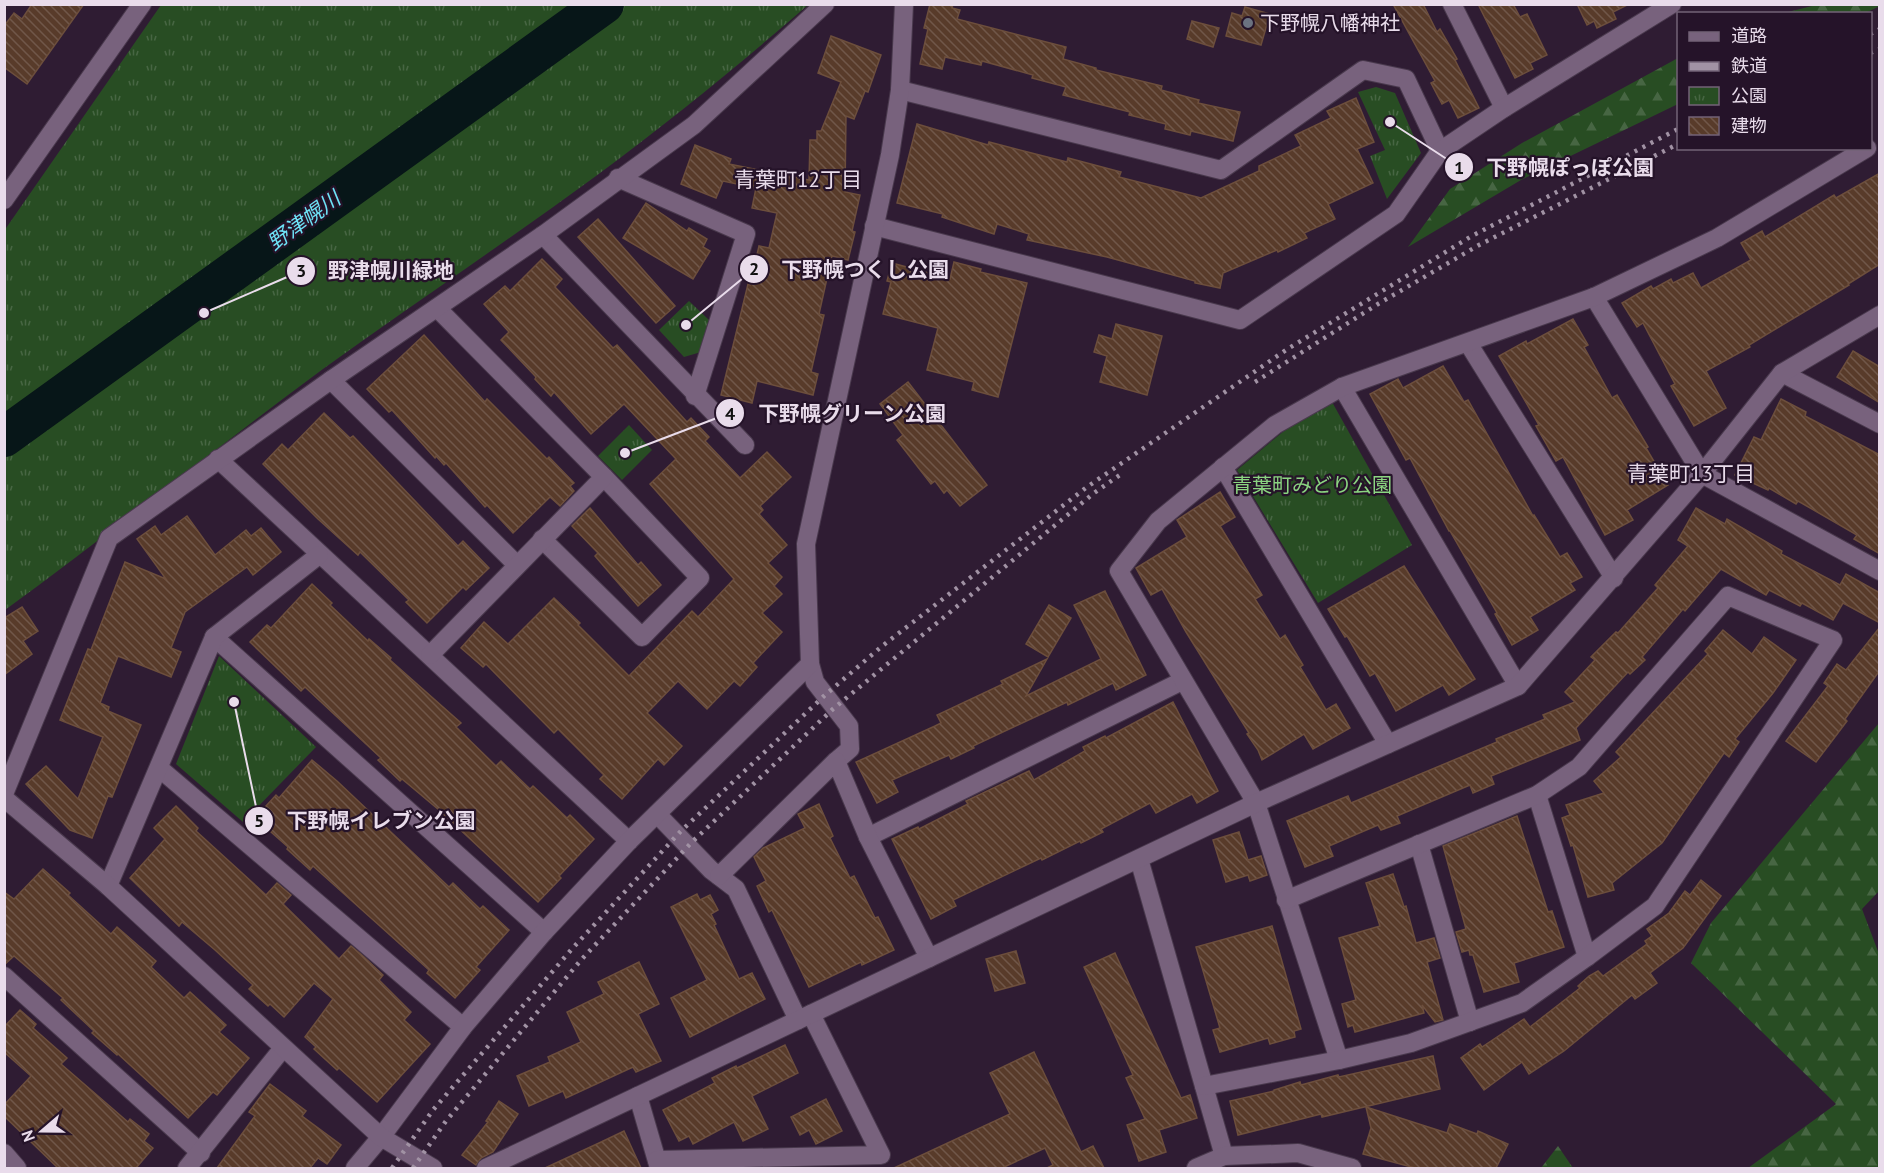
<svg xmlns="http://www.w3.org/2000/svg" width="1884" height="1173" font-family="'PT Sans','Noto Sans JP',sans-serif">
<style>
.forest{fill:url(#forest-firs)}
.park{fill:url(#park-tufts)}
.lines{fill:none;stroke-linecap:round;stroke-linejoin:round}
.river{stroke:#071618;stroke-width:40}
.building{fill:url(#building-back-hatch);stroke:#6c4e3c;stroke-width:1.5}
.street-casing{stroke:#49394d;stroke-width:20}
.secondary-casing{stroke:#49394d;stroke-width:20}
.street{stroke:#78627d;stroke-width:18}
.secondary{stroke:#78627d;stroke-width:18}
.rail{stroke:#a192a4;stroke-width:4.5;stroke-dasharray:3 6;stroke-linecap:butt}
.worship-dot{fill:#6b7280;stroke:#251329;stroke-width:2}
.labels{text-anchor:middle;stroke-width:4.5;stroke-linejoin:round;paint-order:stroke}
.poi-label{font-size:20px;fill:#e9dceb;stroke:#251329;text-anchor:start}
.park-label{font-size:20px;fill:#8bd581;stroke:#251329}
.neighbourhood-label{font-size:21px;fill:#e9dceb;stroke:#251329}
.water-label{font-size:21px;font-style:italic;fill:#6ee3f7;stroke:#251329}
.leader{fill:none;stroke:#e9dceb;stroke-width:2}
.callout-dot{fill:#e9dceb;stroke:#251329;stroke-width:2}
.mark-label{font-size:18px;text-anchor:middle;font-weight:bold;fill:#111}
.callout-label{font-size:21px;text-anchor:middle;font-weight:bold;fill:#e9dceb;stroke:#251329;stroke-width:4.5;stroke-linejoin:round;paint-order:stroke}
</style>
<defs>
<pattern id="forest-firs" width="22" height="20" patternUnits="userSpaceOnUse" patternTransform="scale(1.5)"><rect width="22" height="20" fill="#284d23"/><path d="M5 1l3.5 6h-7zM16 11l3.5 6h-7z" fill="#476643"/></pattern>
<pattern id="park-tufts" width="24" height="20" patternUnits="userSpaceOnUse" patternTransform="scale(1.5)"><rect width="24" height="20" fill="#284d23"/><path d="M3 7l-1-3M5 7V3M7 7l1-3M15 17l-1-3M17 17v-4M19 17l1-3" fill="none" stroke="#476643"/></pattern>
<pattern id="building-back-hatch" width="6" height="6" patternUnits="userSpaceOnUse" patternTransform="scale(1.5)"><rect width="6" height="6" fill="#583b2a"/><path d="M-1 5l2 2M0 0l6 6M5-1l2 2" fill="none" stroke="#705749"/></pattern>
</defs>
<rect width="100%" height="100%" fill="#2f1c33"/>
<g class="forest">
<path d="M1816,5L1879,4L1880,6L1865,13H1784Z"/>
<path d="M1678,58V104L1521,180L1408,247L1450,189L1522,143Z"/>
<path d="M1879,723V891L1862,909L1879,954V1168H1748L1836,1104L1691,963L1711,923Z"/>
<path d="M1558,1146L1573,1168H1541Z"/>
</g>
<g class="park">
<path d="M161,5H808C740,64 669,122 596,176C506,242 413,304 323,369C216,448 112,532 5,610L4,231Z"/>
<path d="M1376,87L1395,93L1421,153L1387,199L1370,156L1385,150L1358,92Z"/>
<path d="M689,301L709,320L701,352L684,357L659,330Z"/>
<path d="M1332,402L1412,545L1318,603L1237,470L1284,431Z"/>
<path d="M629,425L652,450L622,480L598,456Z"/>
<path d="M219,656L316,747L243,822L176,764Z"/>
</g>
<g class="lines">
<path class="river" d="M4,437L604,4"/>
</g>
<g class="building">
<path d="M32,4H84L27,84L4,67V26L14,13L22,19Z"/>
<path d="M930,4H953L952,8L960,10L957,19L1066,47L1063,59L1096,68V70L1162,86L1161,90L1199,100L1198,103L1240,112L1233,141L1191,131L1190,135L1165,129L1166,124L1129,115L1130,112L1063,95L1066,87L1032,78L1033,75L982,61L981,65L945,57L942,69L920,64L928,29L924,28Z"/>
<path d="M1393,4H1423L1437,32L1440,29L1457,59L1455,60L1479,108L1458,118L1449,100L1442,104L1431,83L1435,81Z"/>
<path d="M1478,4H1513L1520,17L1527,14L1547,55L1530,63L1533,69L1515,78Z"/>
<path d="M1577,4H1629L1613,12L1616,19L1597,28L1594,21L1587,25Z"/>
<path d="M1245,7L1270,14L1261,45L1226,36L1232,13L1242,16Z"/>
<path d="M1192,21L1219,28L1213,47L1187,39Z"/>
<path d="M831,36L881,55L868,92L865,91L854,119L846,116L845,192L860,195L852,231L855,232L848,260L832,256L819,314L824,315L811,372L818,374L813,395L757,381L752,403L721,395L748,284L750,285L759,246L769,248L777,213L752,208L756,188L723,181L716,198L681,184L695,145L731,159L729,164L809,180L810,140H817V131H821L841,82L818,73Z"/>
<path d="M1356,98L1374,142L1357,149L1373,183L1328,204L1335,219L1304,233L1307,238L1278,252L1277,250L1223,273L1220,288L1195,283V281L1107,257L1027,240L1029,234L997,224L994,234L942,217L943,214L897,203L917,124L988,145L989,142L1067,162L1068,158L1121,172L1119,177L1201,198L1259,171V166L1301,146L1295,135L1331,118L1327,111Z"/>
<path d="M1880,173V264L1848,284L1849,285L1749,345L1750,347L1706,371L1726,408L1694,426L1671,386L1675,384L1643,323L1637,327L1622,303L1651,286L1653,289L1671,279L1673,283L1693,273L1701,288L1751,260L1741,243L1762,231L1765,237L1834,195L1836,198Z"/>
<path d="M646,203L687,231L689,228L707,239L703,247L710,251L693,279L623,238Z"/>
<path d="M598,219L675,306L656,323L578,237Z"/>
<path d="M542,259L562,279L555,287L613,348L617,345L687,422L691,418L709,437L705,441L740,478L767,452L791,477L760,506L763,510L759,514L787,545L768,563L782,577L774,586L782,594L762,613L782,632L753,663L757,667L740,686L734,681L707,709L678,681L647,713L682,746L664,765L658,759L622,799L600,779L604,775L558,729L554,733L486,664L483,667L461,648L484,622L508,644L554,598L580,623L578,625L629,676L692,611L698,617L734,579L650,484L676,459L624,404L591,434L554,392L551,396L535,379L536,377L501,340L509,332L484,304L505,286L510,291Z"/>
<path d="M954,262L981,269L980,272L1027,283L998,397L972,390L974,382L927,370L938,328L883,314L891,282L887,281L892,263L950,279Z"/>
<path d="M1573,319L1588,345L1584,347L1612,398L1617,395L1648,447L1646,448L1668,485L1627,510L1633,520L1605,535L1563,457L1556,461L1536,426L1539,425L1499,356L1526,341L1527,344Z"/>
<path d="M1116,324L1162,336L1147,395L1100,382L1107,356L1094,352L1099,335L1112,339Z"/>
<path d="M424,335L485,402L487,399L547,459L549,457L574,483L570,486L574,491L560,506L550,497L513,533L487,505L485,507L446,463L444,465L436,456L435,458L392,410L389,412L367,389Z"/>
<path d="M1853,351L1880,367V403L1837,377Z"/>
<path d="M1443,366L1464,402L1468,400L1533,516L1534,515L1560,557L1567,553L1582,577L1570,583L1575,590L1530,617L1538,630L1512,645L1495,614L1497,613L1450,531H1449L1410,458L1406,460L1370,394L1398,379L1403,388Z"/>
<path d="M908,382L987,485L960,506L947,490L944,493L935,481L931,484L897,440L903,435L880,404Z"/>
<path d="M1781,399L1806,412L1805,416L1880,455V554L1854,539L1857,535L1798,501L1796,504L1769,488L1768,490L1735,475L1754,437L1761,440Z"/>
<path d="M324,413L350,438L353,436L458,546L463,541L489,568L466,590L463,587L427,623L406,602L409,600L360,552L358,555L318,519L263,464L282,444L288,450Z"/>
<path d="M1220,492L1235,517L1220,526L1262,595L1255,599L1280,639L1285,635L1303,665L1300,667L1326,710L1336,704L1350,728L1313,749L1304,734L1262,760L1258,750L1247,734L1249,733L1186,632L1162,589L1151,595L1136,568L1187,537L1177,520Z"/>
<path d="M590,508L638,565L641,562L661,585L638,606L595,556L598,553L572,526Z"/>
<path d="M1696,508L1725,524L1727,519L1782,551L1781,554L1840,585L1846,574L1880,593V623L1843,603L1833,620L1802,603L1800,606L1769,590L1766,595L1721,569L1685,611L1683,609L1642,657L1645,660L1630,674L1628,672L1576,728L1580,740L1491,776L1494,784L1473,793L1470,785L1397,816L1400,823L1381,830L1378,825L1329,846L1333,856L1305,867L1287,821L1348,796L1351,803L1497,742L1496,739L1545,719L1543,715L1575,702L1565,692L1595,660L1591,657L1616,632L1618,633L1658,588L1655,585L1688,546L1678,540Z"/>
<path d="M187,516L215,555L246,530L251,536L261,528L281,552L253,575L247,567L185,612L171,648L181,652L171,677L118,656L100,703L109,707L108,711L141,725L112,797L108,796L92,838L70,830L26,784L46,766L78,799L103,737L60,720L71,692L88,649L91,650L125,562L166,579L137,539L155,526L161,535Z"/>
<path d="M1404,566L1475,679L1449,695L1443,685L1396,711L1375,673L1370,676L1347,636L1345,637L1328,609Z"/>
<path d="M312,584L332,603L330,605L368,641L369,639L391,658L390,660L461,723L456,727L496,766L501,761L530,789L533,786L567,818L570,815L594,839L559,876L561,878L538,902L439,810L402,779L400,781L378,760L381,758L305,687L301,691L250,642L267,625L271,628Z"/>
<path d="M1105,591L1146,675L1116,690L1113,683L1068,705L1067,702L973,746L974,748L951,759L949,755L892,780L898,792L877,803L856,762L935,726L941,723L937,715L1003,684L1001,681L1047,659L1026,696L1101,659L1074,605Z"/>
<path d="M1049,605L1071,618L1048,657L1026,644Z"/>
<path d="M22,607L38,631L23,641L32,654L4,675V615L6,617Z"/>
<path d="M1880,627V670L1845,719L1847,721L1816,762L1786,741L1828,686L1824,683L1837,664L1846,670Z"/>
<path d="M1723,630L1752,654L1764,637L1796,660L1773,693L1735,739L1739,742L1729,757L1724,753L1662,843L1612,883L1614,890L1588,897L1573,845L1571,846L1562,818L1570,815L1566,805L1604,793L1594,781L1621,757L1616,752L1708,654L1705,651Z"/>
<path d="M1173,702L1218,791L1197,803L1192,794L1156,813L1150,803L1101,829L1103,832L1081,843L1080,841L1042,860L1041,858L953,900L956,906L931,919L892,839L918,827L919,829L968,804L966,801L1029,771L1034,780L1085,751L1083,747L1105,736L1106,738Z"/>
<path d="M312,760L337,781L449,887L453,883L480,909L483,906L509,930L476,967L480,970L455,998L427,973L429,970L313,866L310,870L287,849L288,847L255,818L276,795L279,798Z"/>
<path d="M819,804L833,836L830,838L850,878L854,876L875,918L878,917L894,950L862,965L861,962L809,987L772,910L769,912L757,886L766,881L754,857L763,848L805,828L798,814Z"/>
<path d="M176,806L198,828L196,831L266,895L277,883L291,895L283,904L339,959L351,946L363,956L383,975L379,980L411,1012L404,1020L430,1044L377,1102L339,1068L337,1070L314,1049L316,1047L305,1037L333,999L314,983L284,1017L270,1004L268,1006L249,989L253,985L215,950L182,922L179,926L130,878L165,839L154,828Z"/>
<path d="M1517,816L1548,912L1552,911L1564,947L1514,963L1519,982L1484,992L1473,955H1470L1469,950L1462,952L1456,932L1466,929L1443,846Z"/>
<path d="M1239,832L1248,860L1261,856L1267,875L1250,881L1248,875L1226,882L1213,840Z"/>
<path d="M43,869L70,893L68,895L111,934L117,927L156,961L151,967L184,998L190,992L226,1025L219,1032L249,1058L217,1095L213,1092L188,1118L118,1054L117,1055L92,1033L94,1031L61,1000L63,998L14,956L4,965V892L14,899Z"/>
<path d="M1393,874L1404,907L1406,906L1416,943L1434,938L1440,958L1427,962L1443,1020L1435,1022L1422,1005L1424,1013L1355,1032L1353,1025L1348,1027L1342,1004L1356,1000L1339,938L1380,926L1366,883Z"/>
<path d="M1701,880L1721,896L1683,948L1650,973L1657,983L1635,999L1632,995L1564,1051L1529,1074L1522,1062L1484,1090L1461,1058L1480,1044L1482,1047L1524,1019L1530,1027L1580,988L1578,986L1589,976L1598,971L1603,976L1647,944L1645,941L1652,936L1647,929L1669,913L1685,891L1690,895Z"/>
<path d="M697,894L700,900L710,895L718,910L711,914L716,924L714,925L739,979L752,973L765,999L690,1037L671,998L707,980L671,907Z"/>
<path d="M1272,926L1301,1029L1294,1031L1295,1037L1270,1044L1268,1038L1220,1052L1213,1030L1220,1028L1196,947Z"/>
<path d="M1016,951L1025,983L995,991L986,959Z"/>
<path d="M1115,953L1181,1098L1190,1095L1197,1118L1159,1130L1166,1152L1139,1161L1127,1125L1145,1119L1126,1078L1133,1075L1084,967Z"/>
<path d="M639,962L659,1004L638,1014L661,1061L636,1072L633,1067L566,1098L563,1091L529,1106L517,1076L550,1062L548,1057L581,1042L567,1012L604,994L598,982Z"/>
<path d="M20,1010L36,1024L33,1028L67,1058L61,1064L128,1122L130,1119L149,1134L144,1141L153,1148L136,1168H58L4,1116V1105L31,1076L4,1052V1027Z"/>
<path d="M785,1045L798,1073L752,1096L768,1129L743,1141L734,1122L693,1144L689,1136L679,1141L663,1110L715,1083L712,1078L736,1066L737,1068Z"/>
<path d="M1034,1052L1081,1152L1093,1146L1104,1168H1047L1053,1165L1045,1148L1002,1168H894L1010,1114L990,1073Z"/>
<path d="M1433,1056L1440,1089L1322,1117L1321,1114L1238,1135L1230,1101L1274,1091V1090L1300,1082L1301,1085L1338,1075L1339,1077Z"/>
<path d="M270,1084L306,1111L302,1116L341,1145L327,1164L318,1158L310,1168H217L255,1116L249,1112Z"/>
<path d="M826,1099L842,1131L816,1144L809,1130L800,1135L791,1117Z"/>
<path d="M499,1101L518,1114L493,1152L481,1158L476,1165L462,1155L488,1122L486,1121Z"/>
<path d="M1366,1107L1447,1133L1450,1124L1477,1134L1478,1131L1508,1144L1496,1168H1415L1363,1154L1371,1128Z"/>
<path d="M624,1131L641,1168H545L599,1143Z"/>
</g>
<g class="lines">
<g class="street-casing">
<g id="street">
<path d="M1452,4L1504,108"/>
<path d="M900,90L1221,170L1363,70L1406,79L1440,151"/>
<path d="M618,178L746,234L695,396"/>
<path d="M4,200L142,4"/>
<path d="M874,226L1240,320L1396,214L1440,151L1504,108L1672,4"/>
<path d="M543,235L745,445"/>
<path d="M1594,297L1702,474L1880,571"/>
<path d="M1468,343L1614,578"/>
<path d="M1782,373L1880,424"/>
<path d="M331,380L517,565"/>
<path d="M1342,387L1518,686"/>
<path d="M218,459L629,841"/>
<path d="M1223,467L1388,744"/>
<path d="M542,539L642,637L700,578L604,477"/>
<path d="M214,637L544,932"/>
<path d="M430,655L604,477L437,308"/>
<path d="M810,664L815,682L849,726L850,749L836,761"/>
<path d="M159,768L463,1027"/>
<path d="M1537,795L1587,957"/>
<path d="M657,814L711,870L736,889L798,1020"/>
<path d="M868,837L1182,681"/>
<path d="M1419,844L1470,1022"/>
<path d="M1139,859L1224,1156"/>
<path d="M719,876L836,761L868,837L929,958"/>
<path d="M108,886L214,637L319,555"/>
<path d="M4,976L201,1153"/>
<path d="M1339,1060L1256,803L1119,571L1158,521L1275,425L1342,387L1594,297L1717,238L1867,148"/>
<path d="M1204,1086L1339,1060L1411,1043L1522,1003L1587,957L1655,906L1833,640L1728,596L1579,767L1537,795L1286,900"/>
<path d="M638,1096L659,1168"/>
<path d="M4,1153L17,1168"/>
<path d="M657,1160L881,1155L811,1014"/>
<path d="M187,1168L283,1048"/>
<path d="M355,1168L381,1137L463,1027L544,932L629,841L810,664L806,544L890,155L900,90L904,4"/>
</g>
</g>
<g class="secondary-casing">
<g id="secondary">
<path d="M4,794L109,538L331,380L543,235L694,125L825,4"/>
<path d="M4,798L108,886L381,1137L433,1168"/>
<path d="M486,1168L1256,803L1518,686L1702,474L1782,373L1880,315"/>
<path d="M1196,1168L1224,1156L1298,1153L1352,1168"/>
</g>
</g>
<use href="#street" class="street"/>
<use href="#secondary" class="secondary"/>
<g class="rail">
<path d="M1870,34L1880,29"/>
<path d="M1870,53L1880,49"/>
<path d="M1255,382L1378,304L1479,245L1678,144"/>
<path d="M392,1168L433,1110L571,950L680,832L824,696L881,647L1087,487L1286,350L1470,237L1678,129"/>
<path d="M413,1168L446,1121L581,960L692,842L833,709L1094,493L1124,472"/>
</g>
</g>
<circle class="worship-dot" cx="1248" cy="23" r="6"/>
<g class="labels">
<g class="poi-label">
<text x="1260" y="30">下野幌八幡神社</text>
</g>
<g class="park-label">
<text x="1312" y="492">青葉町みどり公園</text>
</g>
<g class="neighbourhood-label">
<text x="798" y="187">青葉町12丁目</text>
<text x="1691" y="481">青葉町13丁目</text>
</g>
<g class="water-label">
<text transform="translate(304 221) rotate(-36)" y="7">野津幌川</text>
</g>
</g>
<path class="leader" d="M1390 122L1459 167M686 325L754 269M204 313L301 271M625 453L730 413M234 702L259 821"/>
<g class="callout-dot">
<circle cx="1390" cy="122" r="6"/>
<circle cx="686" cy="325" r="6"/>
<circle cx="204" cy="313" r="6"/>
<circle cx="625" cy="453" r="6"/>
<circle cx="234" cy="702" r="6"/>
<circle cx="1459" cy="167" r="15"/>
<circle cx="754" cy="269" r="15"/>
<circle cx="301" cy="271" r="15"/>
<circle cx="730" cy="413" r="15"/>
<circle cx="259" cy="821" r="15"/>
</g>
<g class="mark-label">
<text x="1459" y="174">1</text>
<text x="754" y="275">2</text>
<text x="301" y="277">3</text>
<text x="730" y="420">4</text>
<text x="259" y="827">5</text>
</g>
<g class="callout-label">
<text x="1570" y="175">下野幌ぽっぽ公園</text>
<text x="865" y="277">下野幌つくし公園</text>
<text x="391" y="278">野津幌川緑地</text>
<text x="852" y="421">下野幌グリーン公園</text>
<text x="381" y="828">下野幌イレブン公園</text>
</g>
<rect width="1884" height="1173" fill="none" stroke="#e9dceb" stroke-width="12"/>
<rect x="1677" y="12" width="195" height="138" fill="#251329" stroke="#736377" stroke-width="1.5"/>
<rect x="1689" y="32" width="30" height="9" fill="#78627d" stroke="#736377" stroke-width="1.5"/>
<text x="1731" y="42" font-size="18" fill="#e9dceb">道路</text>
<rect x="1689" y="62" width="30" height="9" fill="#a192a4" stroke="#736377" stroke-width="1.5"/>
<text x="1731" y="72" font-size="18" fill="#e9dceb">鉄道</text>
<rect x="1689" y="87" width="30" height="18" fill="url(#park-tufts)" stroke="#736377" stroke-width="1.5"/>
<text x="1731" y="102" font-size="18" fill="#e9dceb">公園</text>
<rect x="1689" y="117" width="30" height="18" fill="url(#building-back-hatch)" stroke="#736377" stroke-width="1.5"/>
<text x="1731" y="132" font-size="18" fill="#e9dceb">建物</text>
<g transform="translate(42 1131) rotate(250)" stroke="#251329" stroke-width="4.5" paint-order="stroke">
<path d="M0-4.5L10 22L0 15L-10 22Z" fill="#e9dceb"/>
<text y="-9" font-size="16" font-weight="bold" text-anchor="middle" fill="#e9dceb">N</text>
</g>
</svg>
